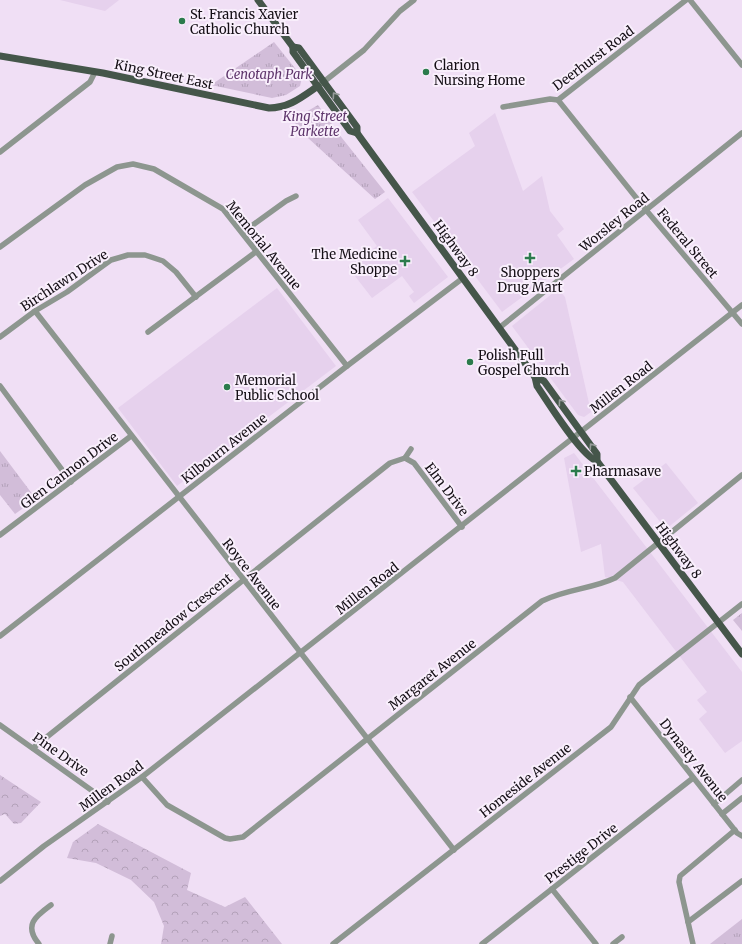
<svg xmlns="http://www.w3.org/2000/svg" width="742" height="944" font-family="Merriweather,serif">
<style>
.built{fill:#e6d1ed}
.forest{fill:url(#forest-crowns)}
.park{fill:url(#park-tufts)}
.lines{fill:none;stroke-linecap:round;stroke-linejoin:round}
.minor{stroke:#8d968f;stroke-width:5.5}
.major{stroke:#45564a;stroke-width:7}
.oneway{stroke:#969b9a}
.poi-dot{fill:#2b7b4c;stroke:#f9effc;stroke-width:1.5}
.labels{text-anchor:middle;stroke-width:4;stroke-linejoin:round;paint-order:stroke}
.poi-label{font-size:13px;fill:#140e15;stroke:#f9effc;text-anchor:start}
.street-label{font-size:13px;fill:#140e15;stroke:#f9effc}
.park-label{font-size:13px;font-style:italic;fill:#5e356b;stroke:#f9effc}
</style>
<defs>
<pattern id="forest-crowns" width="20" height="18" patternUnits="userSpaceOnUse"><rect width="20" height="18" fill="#d2bdd9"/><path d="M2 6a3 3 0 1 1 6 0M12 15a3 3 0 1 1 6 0" fill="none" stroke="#b3a1b9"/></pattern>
<pattern id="park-tufts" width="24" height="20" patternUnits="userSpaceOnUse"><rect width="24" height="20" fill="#d2bdd9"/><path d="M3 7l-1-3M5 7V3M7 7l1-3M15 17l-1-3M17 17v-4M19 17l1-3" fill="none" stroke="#b3a1b9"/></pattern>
</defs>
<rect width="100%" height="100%" fill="#f0dff5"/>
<g class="built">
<path d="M60,0H119L105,11Z"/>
<path d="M495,113L523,191L542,176L550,211L564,229L557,235L574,259L502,312L412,192L475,146L469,133Z"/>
<path d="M388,198L448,277L414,303L409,296L414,292L402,276L372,298L348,267L377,246L358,220Z"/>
<path d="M277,288L336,366L177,486L118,408Z"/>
<path d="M558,289L565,297L591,412L584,417L578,415L512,326Z"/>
<path d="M574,453L742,672V741L725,753L699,719L707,712L697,700L707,692L623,582L605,577L601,544L581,552L564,458Z"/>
<path d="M666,463L698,503L666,529L633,488Z"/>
</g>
<g class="forest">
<path d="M0,775L41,802L21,823L14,824L5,814L0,816Z"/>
<path d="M98,824L191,873L187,890L225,907L245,897L282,944H161L164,926L154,902L131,880L96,863L67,858L73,842Z"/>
</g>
<g class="park">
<path d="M274,42L302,77L300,86L286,95L272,98L211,85Z"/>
<path d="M318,105L342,138L385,192L375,199L297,128L294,119Z"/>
<path d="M0,451L36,499L15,514L0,495Z"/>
<path d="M742,613V631L733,620Z"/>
<path d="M742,919V944H710Z"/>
</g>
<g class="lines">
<g class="minor">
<path d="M690,0L742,65"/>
<path d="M321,84L364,50L400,11L414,0"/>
<path d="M558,100L646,210L742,324"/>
<path d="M503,107L550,99L558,100L686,0"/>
<path d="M0,152L90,82L95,72"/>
<path d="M243,232L286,201L296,196"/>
<path d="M0,247L85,185L117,167L133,164L154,169L223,209L347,366"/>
<path d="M35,311L454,850"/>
<path d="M499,328L742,133"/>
<path d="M148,332L257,251"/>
<path d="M0,337L35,311L67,292L104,265L111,260L128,255H145L163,261L176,272L196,297"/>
<path d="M0,386L71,482"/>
<path d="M405,458L411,449"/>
<path d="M0,535L131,436"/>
<path d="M0,636L347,366L463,278"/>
<path d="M630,697L737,833L742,836"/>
<path d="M0,725L108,802"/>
<path d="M33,748L390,463L405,458L414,463L462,527"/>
<path d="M142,777L167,805L225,838L230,839L243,837L542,601C566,589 592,589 615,578L742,475"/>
<path d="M714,804L742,780"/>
<path d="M722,814L742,798"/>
<path d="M0,881L44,846L142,777L742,305"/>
<path d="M552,889L596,944"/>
<path d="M688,922L742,881"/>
<path d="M39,944C23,925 36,916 51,905"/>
<path d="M110,944L112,936"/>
<path d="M333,944L611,727L639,685L742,604"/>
<path d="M482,944L693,778"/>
<path d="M613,944L622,937"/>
<path d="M693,944L679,882L680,876L735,830"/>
</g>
<g class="major">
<path d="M258,0L293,47V52L350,131L357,133"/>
<path d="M293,47L299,48L357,127V133L535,377L537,386C548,402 581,456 597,461"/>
<path d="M0,56L103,73L269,108C289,108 302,97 318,86"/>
<path d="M535,377L544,381L597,454V461L742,654"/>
</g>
</g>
<defs><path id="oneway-chevron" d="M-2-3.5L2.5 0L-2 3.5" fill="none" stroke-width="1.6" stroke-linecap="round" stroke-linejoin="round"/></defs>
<g class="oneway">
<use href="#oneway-chevron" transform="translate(335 95) rotate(-125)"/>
<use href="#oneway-chevron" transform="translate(561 402) rotate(-126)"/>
<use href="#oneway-chevron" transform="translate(592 446) rotate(-124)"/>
</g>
<g class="poi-dot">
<circle cx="182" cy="21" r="4"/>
<circle cx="426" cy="72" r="4"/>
<path d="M528 252h4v4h4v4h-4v4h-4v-4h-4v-4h4z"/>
<path d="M403 255h4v4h4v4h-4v4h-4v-4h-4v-4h4z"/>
<circle cx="470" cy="362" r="4"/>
<circle cx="227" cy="387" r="4"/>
<path d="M574 465h4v4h4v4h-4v4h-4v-4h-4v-4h4z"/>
</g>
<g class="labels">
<g class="poi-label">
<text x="190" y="19">St. Francis Xavier<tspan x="190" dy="15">Catholic Church</tspan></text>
<text x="434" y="70">Clarion<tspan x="434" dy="15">Nursing Home</tspan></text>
<text x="397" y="259" text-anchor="end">The Medicine<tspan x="397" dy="15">Shoppe</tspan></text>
<text x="530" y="277" text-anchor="middle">Shoppers<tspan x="530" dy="15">Drug Mart</tspan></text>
<text x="478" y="360">Polish Full<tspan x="478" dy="15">Gospel Church</tspan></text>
<text x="235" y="385">Memorial<tspan x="235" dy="15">Public School</tspan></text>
<text x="584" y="476">Pharmasave</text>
</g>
<g class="street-label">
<text transform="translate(593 58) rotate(-37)" y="5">Deerhurst Road</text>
<text transform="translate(164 74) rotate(12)" y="5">King Street East</text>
<text transform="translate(614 222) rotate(-39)" y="5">Worsley Road</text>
<text transform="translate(688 243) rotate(50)" y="5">Federal Street</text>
<text transform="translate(264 245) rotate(51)" y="5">Memorial Avenue</text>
<text transform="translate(456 248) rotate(54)" y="5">Highway 8</text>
<text transform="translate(64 280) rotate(-33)" y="5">Birchlawn Drive</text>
<text transform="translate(621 387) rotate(-38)" y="5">Millen Road</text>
<text transform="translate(224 448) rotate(-38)" y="5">Kilbourn Avenue</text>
<text transform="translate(69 470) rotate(-37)" y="5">Glen Cannon Drive</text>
<text transform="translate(447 489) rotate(53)" y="5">Elm Drive</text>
<text transform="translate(679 550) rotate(53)" y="5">Highway 8</text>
<text transform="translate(252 574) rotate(52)" y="5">Royce Avenue</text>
<text transform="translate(367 588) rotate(-38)" y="5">Millen Road</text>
<text transform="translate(173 622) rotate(-39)" y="5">Southmeadow Crescent</text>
<text transform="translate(432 674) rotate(-38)" y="5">Margaret Avenue</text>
<text transform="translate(61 754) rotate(35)" y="5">Pine Drive</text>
<text transform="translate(694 760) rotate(52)" y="5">Dynasty Avenue</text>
<text transform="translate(525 780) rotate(-38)" y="5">Homeside Avenue</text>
<text transform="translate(111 786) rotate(-36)" y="5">Millen Road</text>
<text transform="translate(581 853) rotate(-38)" y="5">Prestige Drive</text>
</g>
<g class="park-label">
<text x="269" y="79">Cenotaph Park</text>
<text x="315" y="121">King Street<tspan x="315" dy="15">Parkette</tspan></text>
</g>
</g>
</svg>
